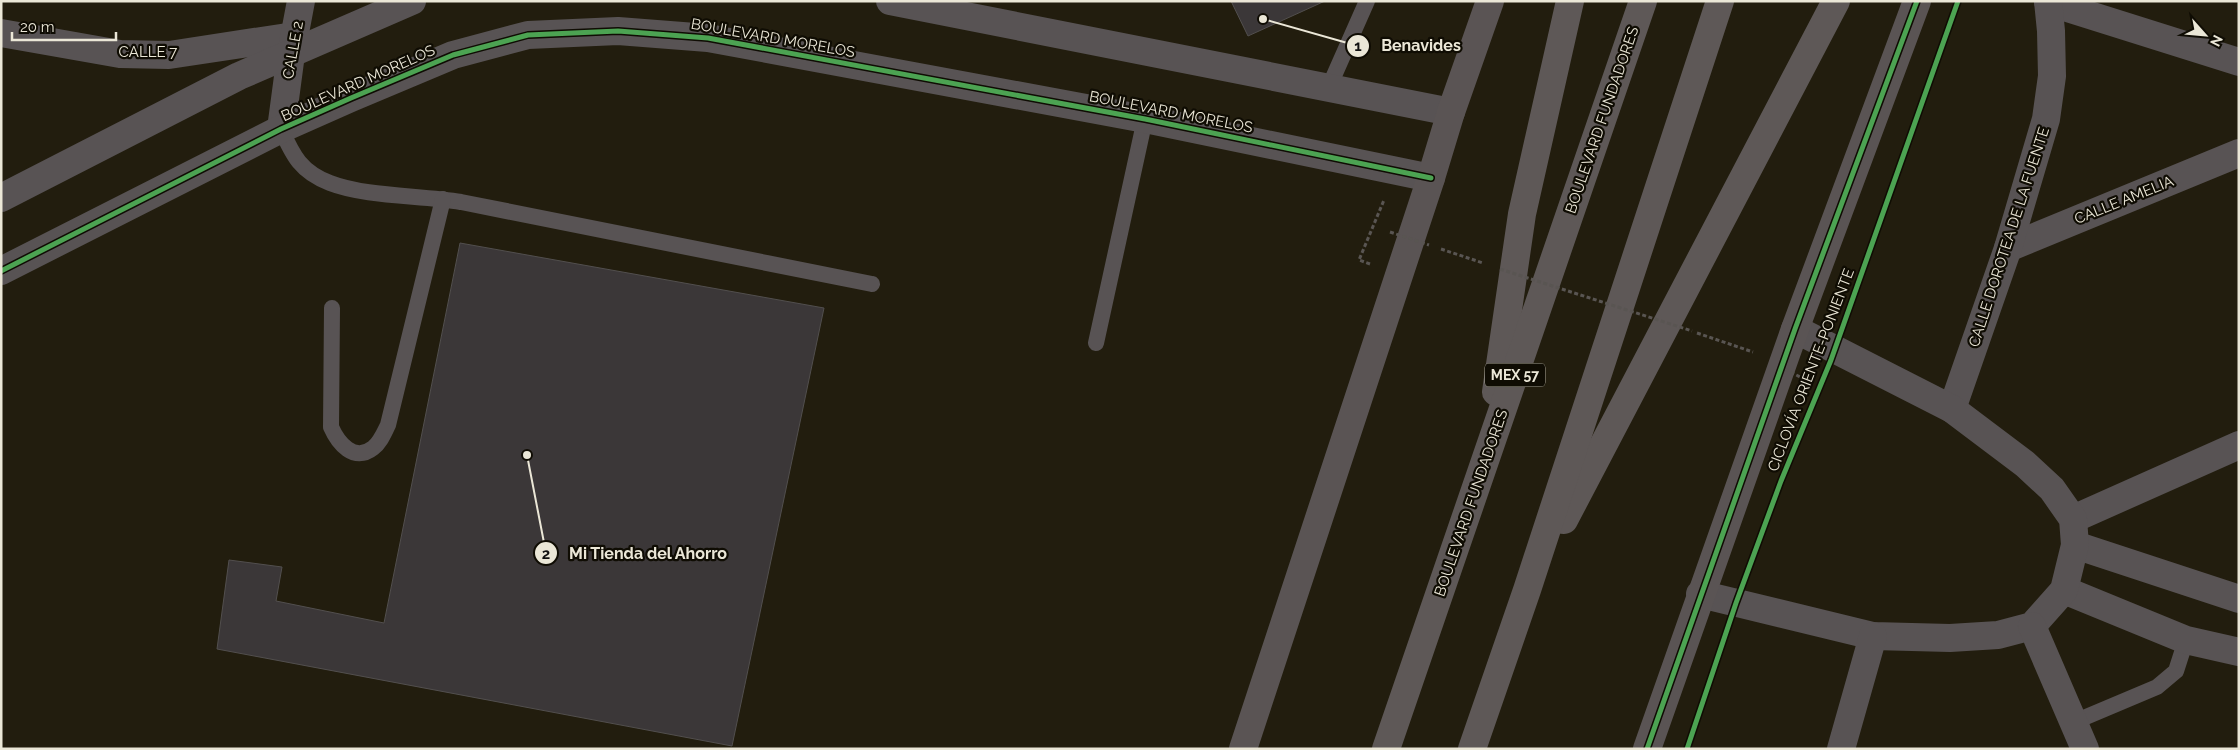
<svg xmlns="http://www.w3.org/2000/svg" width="2240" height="750" font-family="Raleway,sans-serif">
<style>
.building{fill:#3b3738;stroke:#524f4e}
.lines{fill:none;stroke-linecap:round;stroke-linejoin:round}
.path{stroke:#595552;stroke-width:3;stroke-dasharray:4 2.5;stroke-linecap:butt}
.service{stroke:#585354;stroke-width:16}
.minor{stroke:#585354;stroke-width:28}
.tertiary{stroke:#585354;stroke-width:28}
.secondary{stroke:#5a5454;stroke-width:28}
.motorway{stroke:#5e5857;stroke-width:28}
.path-bridge{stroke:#595552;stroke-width:3;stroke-dasharray:4 2.5;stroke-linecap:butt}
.cycleway-casing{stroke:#0f0c03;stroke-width:8}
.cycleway{stroke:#4ca352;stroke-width:5}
.labels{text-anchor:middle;stroke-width:4.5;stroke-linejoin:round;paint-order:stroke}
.shield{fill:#0f0c03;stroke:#a9a597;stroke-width:1}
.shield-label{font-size:14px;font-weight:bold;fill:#ebe7d7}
.street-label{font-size:15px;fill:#ebe7d7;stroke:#0f0c03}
.leader{fill:none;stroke:#ebe7d7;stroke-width:2}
.callout-dot{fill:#ebe7d7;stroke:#0f0c03;stroke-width:2}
.mark-label{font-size:15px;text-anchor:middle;font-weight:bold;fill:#111}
.callout-label{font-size:16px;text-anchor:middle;font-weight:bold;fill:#ebe7d7;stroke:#0f0c03;stroke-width:4.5;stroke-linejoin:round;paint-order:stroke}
</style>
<rect width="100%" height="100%" fill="#221d0e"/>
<g class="building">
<path d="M1231,1H1325L1248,36Z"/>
<path d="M460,243L824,308L732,746L217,649L229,560L282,567L276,601L384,623Z"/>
</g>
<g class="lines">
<g class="path">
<path d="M1441,249L1483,263"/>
<path d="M1370,264L1359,260L1384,200"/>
<path d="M1697,333L1753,352"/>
</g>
<g class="service">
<path d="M1329,87L1367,1"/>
<path d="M281,129C293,156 301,172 330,183C366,197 421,195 461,202C598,230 735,257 872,284"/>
<path d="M332,308L331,427C338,443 354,463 373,448C380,443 384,433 388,425L443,199"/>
<path d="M1096,343L1145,119"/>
<path d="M2074,722L2157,687L2176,671L2186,640"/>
</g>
<g class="minor">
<path d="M2048,2L2239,62"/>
<path d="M1,33L120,54L169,55L294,36"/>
<path d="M281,129L291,54L301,1"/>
<path d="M2008,248L2239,153"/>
<path d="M1952,409L2008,248L2046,119L2052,76L2051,31L2048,1"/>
<path d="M2073,519L2239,445"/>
<path d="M2075,545L2239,599"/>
<path d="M2064,590L2186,640L2239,652"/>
<path d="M1700,594L1873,636L1950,638L1998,635L2032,626L2064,590L2075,545L2073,519L2052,489L2025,464L1952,409L1795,329"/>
<path d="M2032,626L2085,749"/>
<path d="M1841,749L1873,636"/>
</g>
<g class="tertiary">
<path d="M890,1L1451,112"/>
<path d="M1,198L239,76L412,1"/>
<path d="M1,271L281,129L351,98L453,55L528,35L618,31L708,38L1145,119L1431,178"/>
</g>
<g class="secondary">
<path d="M1243,749L1431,178L1451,112L1490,1"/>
<path d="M1647,749L1795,329L1917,1"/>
</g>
<g class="motorway">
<path d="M1496,392L1522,214L1570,1"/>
<path d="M1564,520L1836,1"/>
<path d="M1386,749L1643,1"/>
<path d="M1472,749L1527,590L1720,1"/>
</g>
<g class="path-bridge">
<path d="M1390,232L1429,245"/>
<path d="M1500,269L1692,331"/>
<path d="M1779,366L1806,380"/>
</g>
<g class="cycleway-casing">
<g id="cycleway">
<path d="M1,271L281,129L351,98L453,55L528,35L618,31L708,38L1145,119L1431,178"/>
<path d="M1647,749L1795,329L1917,1"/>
<path d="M1687,749L1736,603L1781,481L1831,360L1958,1"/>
</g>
</g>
<use href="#cycleway" class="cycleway"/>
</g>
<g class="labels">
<rect class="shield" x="1485" y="363.5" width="60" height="23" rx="4"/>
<g class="shield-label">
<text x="1515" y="380">MEX 57</text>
</g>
<g class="street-label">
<text transform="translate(773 38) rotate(10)" y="5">BOULEVARD MORELOS</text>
<text transform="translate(293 50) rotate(-80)" y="5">CALLE 2</text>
<text x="148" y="57">CALLE 7</text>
<text transform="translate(358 83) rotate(-24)" y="5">BOULEVARD MORELOS</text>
<text transform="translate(1171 112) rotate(11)" y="5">BOULEVARD MORELOS</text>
<text transform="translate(1602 120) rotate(-71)" y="5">BOULEVARD FUNDADORES</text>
<text transform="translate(2124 200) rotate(-22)" y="5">CALLE AMELIA</text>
<text transform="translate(2009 237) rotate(-72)" y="5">CALLE DOROTEA DE LA FUENTE</text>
<text transform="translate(1811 370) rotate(-69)" y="5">CICLOVÍA ORIENTE-PONIENTE</text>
<text transform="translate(1471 503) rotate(-71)" y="5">BOULEVARD FUNDADORES</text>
</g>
</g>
<path class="leader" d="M1263 19L1358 46M527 455L546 553"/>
<g class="callout-dot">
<circle cx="1263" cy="19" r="5"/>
<circle cx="527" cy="455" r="5"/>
<circle cx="1358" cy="46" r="12"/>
<circle cx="546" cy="553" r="12"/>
</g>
<g class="mark-label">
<text x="1358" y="51">1</text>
<text x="546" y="559">2</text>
</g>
<g class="callout-label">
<text x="1421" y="51">Benavides</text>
<text x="648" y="559">Mi Tienda del Ahorro</text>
</g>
<rect width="2240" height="750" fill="none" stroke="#ebe7d7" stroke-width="5"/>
<g transform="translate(2205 35) rotate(117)" stroke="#0f0c03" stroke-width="4" paint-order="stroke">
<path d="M0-4L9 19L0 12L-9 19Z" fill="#ebe7d7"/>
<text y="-8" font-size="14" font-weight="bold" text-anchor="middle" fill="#ebe7d7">N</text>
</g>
<path d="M12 32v8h104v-8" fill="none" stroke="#ebe7d7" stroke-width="2.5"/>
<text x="20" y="32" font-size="15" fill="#ebe7d7" stroke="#0f0c03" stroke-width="4" paint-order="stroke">20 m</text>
</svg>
